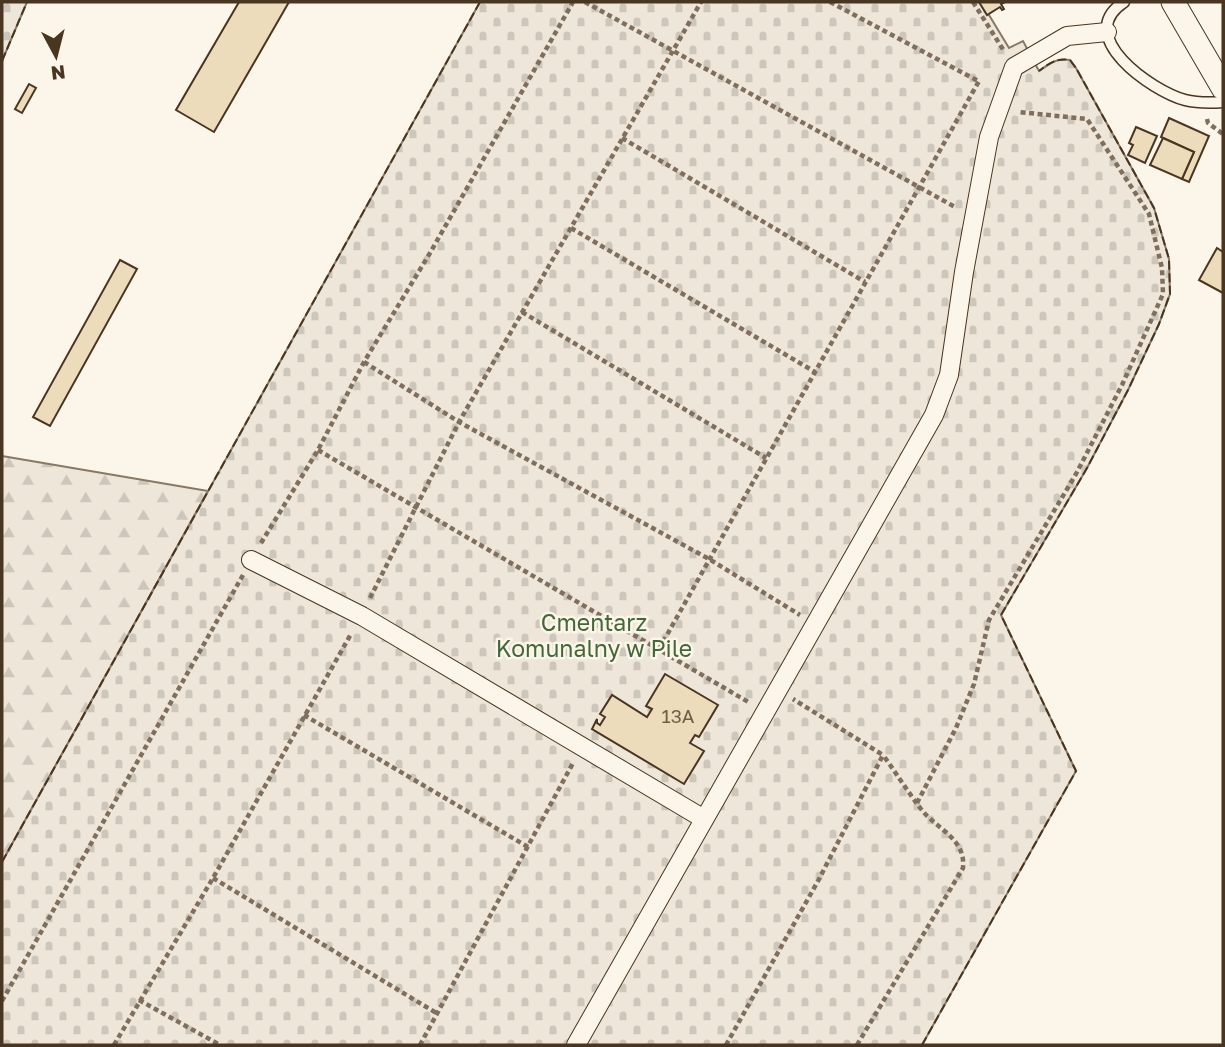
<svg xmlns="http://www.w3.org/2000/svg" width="1225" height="1047" font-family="'Golos Text',sans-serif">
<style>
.forest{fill:url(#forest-firs);stroke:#887966;stroke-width:2}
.cemetery{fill:url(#cemetery-stones);stroke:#887966;stroke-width:2}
.building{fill:#ecdcbc;stroke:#4a3520;stroke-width:2}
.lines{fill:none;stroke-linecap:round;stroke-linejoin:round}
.service-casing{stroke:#4a3520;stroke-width:13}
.pedestrian-casing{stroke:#4a3520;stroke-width:20}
.minor-casing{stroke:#4a3520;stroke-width:25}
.path{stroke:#7f6f5c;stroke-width:4.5;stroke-dasharray:5 3.5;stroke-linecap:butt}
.service{stroke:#fbf6e9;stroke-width:10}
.pedestrian{stroke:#fbf6e9;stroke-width:18}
.minor{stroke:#fbf6e9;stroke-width:23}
.fence{stroke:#4a3520;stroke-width:2;stroke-dasharray:9 3.5;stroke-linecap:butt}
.labels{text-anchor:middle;stroke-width:5;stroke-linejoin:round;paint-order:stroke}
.number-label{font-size:19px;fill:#725f47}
.park-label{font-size:23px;fill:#436837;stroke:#fbf6e9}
</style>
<defs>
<pattern id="forest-firs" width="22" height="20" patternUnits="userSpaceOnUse" patternTransform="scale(1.75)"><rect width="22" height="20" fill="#ede6d9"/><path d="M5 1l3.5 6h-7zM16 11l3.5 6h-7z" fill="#cdc6ba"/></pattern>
<pattern id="cemetery-stones" width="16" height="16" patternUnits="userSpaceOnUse" patternTransform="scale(1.75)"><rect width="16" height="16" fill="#ede6d9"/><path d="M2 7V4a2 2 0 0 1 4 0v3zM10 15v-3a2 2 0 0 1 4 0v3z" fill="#cdc6ba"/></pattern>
</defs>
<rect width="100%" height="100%" fill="#fbf6e9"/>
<path class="forest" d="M2,456L208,491L2,862Z"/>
<g class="cemetery">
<path d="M2,2H27L2,61Z"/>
<path d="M480,2H1000L986,10L1009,48L1023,41L1039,71C1050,63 1056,58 1070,60L1076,68L1154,208L1169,259L1170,294L1159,324L1128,390L1087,468L1001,615L1076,771L922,1045H2V862Z"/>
</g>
<g class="building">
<path d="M239,2H289L214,132L176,110Z"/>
<path d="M979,2H1005L1001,4L1004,9L1002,10L1000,7L987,15Z"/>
<path d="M29,84L36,88L22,113L15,109Z"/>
<path d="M1169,118L1209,136L1189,182L1182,179L1194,152L1161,137Z"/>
<path d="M1136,127L1157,136L1145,163L1128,155L1133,145L1129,143Z"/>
<path d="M1163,138L1194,152L1182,179L1150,165Z"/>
<path d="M1217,248L1223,252V293L1199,280Z"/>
<path d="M120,260L137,269L50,426L33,417Z"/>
<path d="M665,674L718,705L699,737L695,735L690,743L704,751L684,784L592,729L597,719V723L600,725L605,717L600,714L612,695L647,717L652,709L646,706Z"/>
</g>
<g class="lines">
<g class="service-casing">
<path id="service" d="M1124,2C1072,36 1152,91 1185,100C1197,103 1210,103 1223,102"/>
</g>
<g class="pedestrian-casing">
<g id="pedestrian">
<path d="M251,560L362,616L704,819"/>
<path d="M576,1045L934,415L949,375L964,272L989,137L1014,67L1067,36L1107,32"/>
</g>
</g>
<g class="minor-casing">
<path id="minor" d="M1173,2L1223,88"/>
</g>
<g class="path">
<path d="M585,2L955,207"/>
<path d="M830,2L980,82"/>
<path d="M973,2L1004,51"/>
<path d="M1207,119L1208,123L1223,134"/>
<path d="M622,138L865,282"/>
<path d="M571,228L815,372"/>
<path d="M522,312L766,458"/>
<path d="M364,362L459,422L709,559L800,615"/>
<path d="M318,450L750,703"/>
<path d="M261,543L318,450L364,362L430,253L573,2"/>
<path d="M370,598L459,422L701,2"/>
<path d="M659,649L979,81"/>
<path d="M304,715L528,847"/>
<path d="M917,803L956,728L974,684L989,620L1076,474L1122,385L1163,294L1162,268L1149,214L1087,119L1019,112"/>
<path d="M213,878L438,1014"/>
<path d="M139,1000L220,1045"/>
<path d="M2,1001L243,575"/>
<path d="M114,1045L213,878L351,634"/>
<path d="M420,1045L573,763"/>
<path d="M726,1045L818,881L883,755L793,699"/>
<path d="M857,1045L963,868C966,838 936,829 921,809C908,792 896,773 883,755"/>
</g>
<use href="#service" class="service"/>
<use href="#pedestrian" class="pedestrian"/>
<use href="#minor" class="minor"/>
<g class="fence">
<path d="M2,61L27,2"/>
<path d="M2,862L480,2"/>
<path d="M922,1045L1076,771L1001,615L1087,468L1128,390L1159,324L1170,294L1169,259L1154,208L1076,68L1070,60C1056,58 1050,63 1039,71"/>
</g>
</g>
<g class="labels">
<g class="number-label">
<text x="678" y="723">13A</text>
</g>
<g class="park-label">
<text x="594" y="631">Cmentarz<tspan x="594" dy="26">Komunalny w Pile</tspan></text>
</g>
</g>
<rect width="1225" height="1047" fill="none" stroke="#4a3520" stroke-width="7"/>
<g transform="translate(56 56) rotate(173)" stroke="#fbf6e9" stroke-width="5" paint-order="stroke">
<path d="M0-5L12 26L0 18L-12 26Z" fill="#4a3520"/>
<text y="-10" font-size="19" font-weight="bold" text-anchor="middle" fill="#4a3520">N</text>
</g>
</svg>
